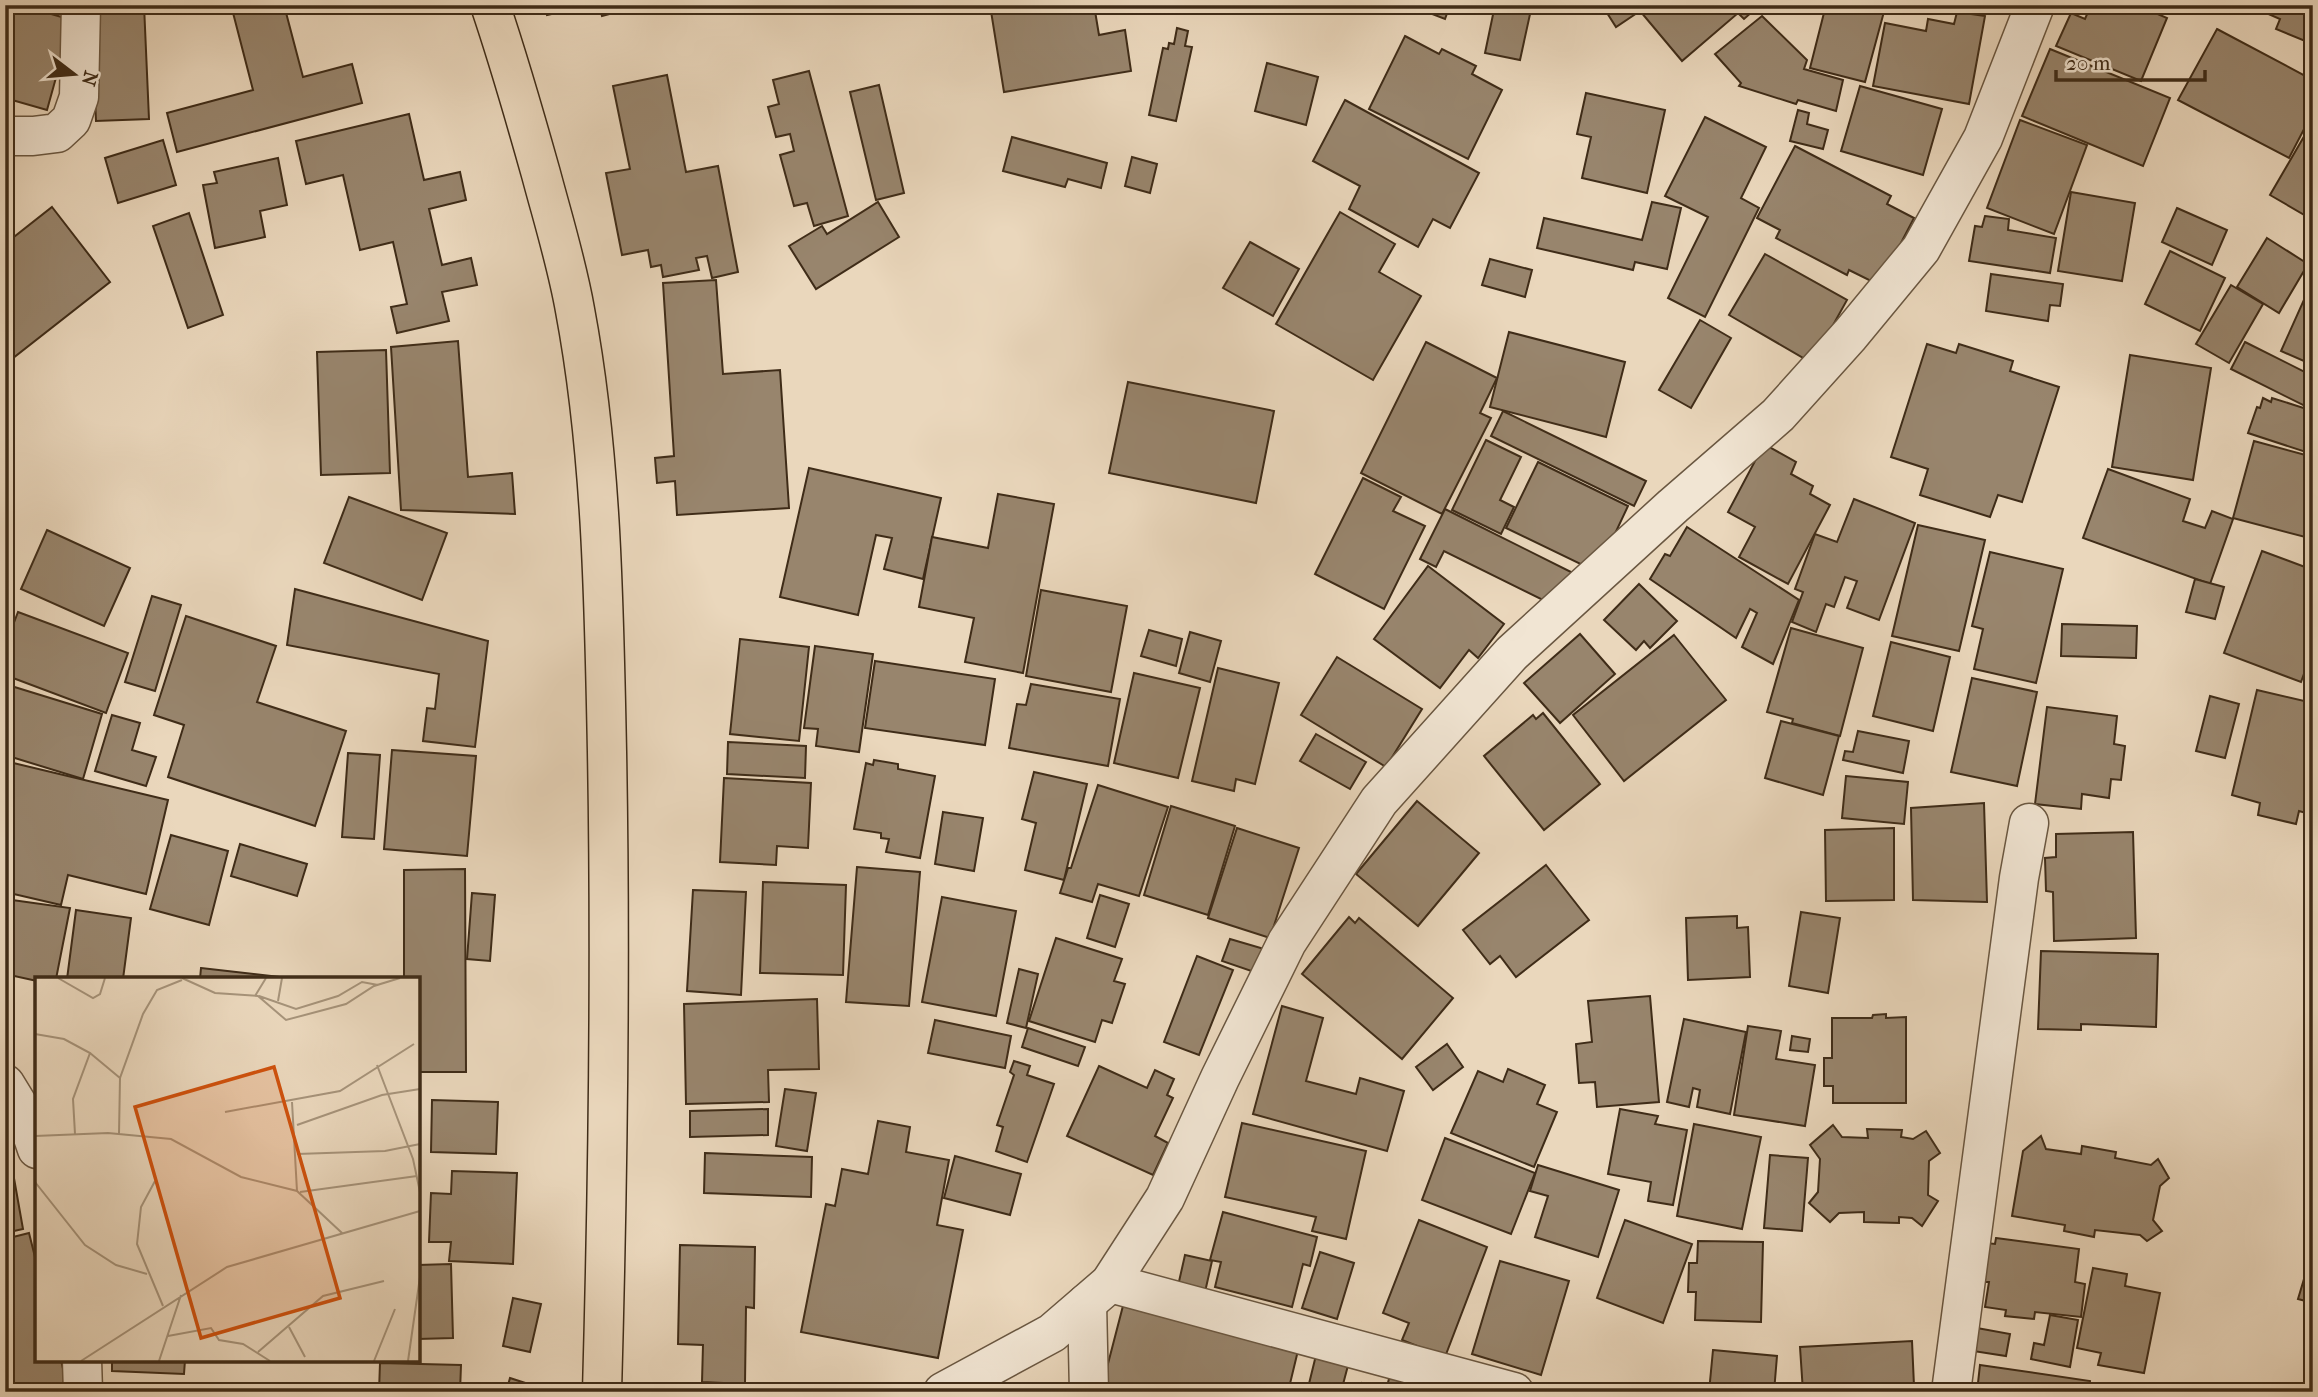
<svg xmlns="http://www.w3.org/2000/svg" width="2318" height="1397" font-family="'IM FELL French Canon',serif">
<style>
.building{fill:#98856d;stroke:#3f2c18;stroke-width:2}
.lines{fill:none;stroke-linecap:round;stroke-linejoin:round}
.street-casing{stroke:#6a5741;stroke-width:41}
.primary-casing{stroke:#3f2c18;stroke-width:41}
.street{stroke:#f1e5d3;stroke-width:38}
.primary{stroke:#ead7bc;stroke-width:38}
.inset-road{fill:none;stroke:#a6937a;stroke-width:2}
.view{fill:#cf520e;fill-opacity:0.15;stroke:#cf520e;stroke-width:3.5}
.inset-edge{fill:none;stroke:#3f2c18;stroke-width:3.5}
</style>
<rect width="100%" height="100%" fill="#ead7bc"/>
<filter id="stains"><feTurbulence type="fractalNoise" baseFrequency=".00286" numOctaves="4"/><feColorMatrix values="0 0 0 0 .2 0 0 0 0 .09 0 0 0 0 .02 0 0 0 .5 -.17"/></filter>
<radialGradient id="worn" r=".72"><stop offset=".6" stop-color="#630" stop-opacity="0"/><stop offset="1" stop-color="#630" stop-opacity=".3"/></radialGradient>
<g class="building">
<path d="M7,5H20L72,20L47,110L5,98Z"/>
<path d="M91,5H144L149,119L96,121Z"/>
<path d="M231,5H284L303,77L352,64L362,103L177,152L167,113L253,90Z"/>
<path d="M544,5H587V6L547,15Z"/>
<path d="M599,5H643L602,16Z"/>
<path d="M990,5H1094L1099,35L1125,30L1131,71L1004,92Z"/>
<path d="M1409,5H1450L1445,19Z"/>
<path d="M1495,5H1532L1520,60L1485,53Z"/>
<path d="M1602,5H1632L1637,13L1616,27Z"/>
<path d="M1635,5H1760L1744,19L1738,13L1682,61Z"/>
<path d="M1826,5H1875L1885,8L1865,82L1810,68Z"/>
<path d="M2091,5H2137L2167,18L2141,81L2056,46L2071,13L2085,19Z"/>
<path d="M2248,5H2313V36L2310,43L2276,29L2280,19Z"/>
<path d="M1957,12L1985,16L1969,104L1873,86L1885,23L1926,31L1928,19L1954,24Z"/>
<path d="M1762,16L1807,60L1804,69L1843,80L1836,111L1798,100L1796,104L1739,86L1741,83L1715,54Z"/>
<path d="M1177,28L1188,31L1185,46L1192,47L1176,121L1149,115L1163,48L1168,49L1169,43L1174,44Z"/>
<path d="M2217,29L2313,80V112L2289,158L2178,100Z"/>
<path d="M1405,36L1439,54L1442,49L1476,66L1472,74L1502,90L1468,159L1369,109Z"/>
<path d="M2050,49L2170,98L2143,166L2022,116Z"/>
<path d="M1267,63L1318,77L1306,125L1255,111Z"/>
<path d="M809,71L848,216L814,226L807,203L794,206L780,155L794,151L790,134L776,137L768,107L779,104L773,80Z"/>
<path d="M667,75L686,172L718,166L738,272L712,278L707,256L696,258L699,270L663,277L661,265L651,267L648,250L622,255L606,173L630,169L613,86Z"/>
<path d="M879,85L904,193L876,200L850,92Z"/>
<path d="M1860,86L1942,109L1923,175L1841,151Z"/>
<path d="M1586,93L1665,110L1647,193L1582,178L1591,137L1577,134Z"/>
<path d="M1345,100L1479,173L1450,228L1433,219L1418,247L1349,209L1360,186L1313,161Z"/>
<path d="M1798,110L1809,113L1807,124L1828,130L1823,149L1790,141Z"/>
<path d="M409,114L424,180L460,172L466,200L429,209L442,265L471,258L477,285L442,292L449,321L397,333L391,307L407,304L393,242L360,250L343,175L306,184L296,141Z"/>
<path d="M1705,117L1766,147L1741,198L1759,208L1705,317L1668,298L1708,217L1665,196Z"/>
<path d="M2020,120L2087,145L2054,234L1987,208Z"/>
<path d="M2313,121V220L2270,195Z"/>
<path d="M1012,137L1107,163L1101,188L1068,179L1065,187L1003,171Z"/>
<path d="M163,140L176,185L118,203L105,158Z"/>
<path d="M1795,146L1891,196L1887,204L1914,218L1879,285L1849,270L1847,275L1776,238L1780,230L1757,218Z"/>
<path d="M1132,157L1157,164L1150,193L1125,186Z"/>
<path d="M278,158L287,205L260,211L265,237L215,248L203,185L217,183L214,172Z"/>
<path d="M2071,192L2135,203L2122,281L2058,271Z"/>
<path d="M878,202L899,237L816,289L789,246L822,226L827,234Z"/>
<path d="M1652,202L1681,208L1667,269L1635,262L1633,270L1537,248L1544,218L1642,240Z"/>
<path d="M52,207L110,282L8,362L5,358V244Z"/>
<path d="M2177,208L2227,230L2212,265L2162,242Z"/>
<path d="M1340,212L1395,244L1379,272L1421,296L1373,380L1276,324Z"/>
<path d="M189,213L223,315L188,328L153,226Z"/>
<path d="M1985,216L2009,219L2008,230L2056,238L2050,273L1969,261L1975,226L1982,227Z"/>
<path d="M2267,238L2308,264L2279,313L2237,287Z"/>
<path d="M1250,242L1299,269L1273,316L1223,288Z"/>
<path d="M2170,251L2225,278L2200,331L2145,304Z"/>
<path d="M1765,254L1847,300L1812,363L1729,315Z"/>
<path d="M1490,259L1532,270L1525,297L1482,285Z"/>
<path d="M1991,274L2063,284L2060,306L2050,305L2048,321L1986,311Z"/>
<path d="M716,280L723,374L780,370L789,508L677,515L675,481L657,483L655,458L674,456L663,283Z"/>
<path d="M2231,285L2263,304L2229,363L2196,344Z"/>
<path d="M2307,293L2313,296V365L2281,351Z"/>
<path d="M1700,320L1731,338L1691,408L1659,390Z"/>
<path d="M1509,332L1625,362L1606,437L1490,407Z"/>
<path d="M458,341L468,477L512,473L515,514L401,510L391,347Z"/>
<path d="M1426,342L1497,378L1480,413L1491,418L1442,514L1361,473Z"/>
<path d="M2245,342L2313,376V410L2231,369Z"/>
<path d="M1927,344L1956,353L1959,344L2013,361L2010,371L2059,387L2022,502L1998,495L1990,517L1920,495L1928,469L1891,457Z"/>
<path d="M386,350L390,473L321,475L317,352Z"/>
<path d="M2130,355L2211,368L2193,480L2112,467Z"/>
<path d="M1128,382L1274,411L1256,503L1109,473Z"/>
<path d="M2263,398L2271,402L2272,398L2310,410L2306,419L2313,422L2312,454L2248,433L2257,407L2260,408Z"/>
<path d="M1503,411L1646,481L1634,506L1491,436Z"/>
<path d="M1486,440L1521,457L1500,500L1514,507L1501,534L1452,510Z"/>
<path d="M2254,441L2313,457V539L2233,518Z"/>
<path d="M1764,444L1796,462L1791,474L1813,486L1810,494L1830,505L1788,584L1739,557L1755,527L1728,512Z"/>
<path d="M1538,462L1628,506L1597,572L1506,528Z"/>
<path d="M809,468L941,498L923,579L884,569L892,538L876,535L858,615L780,597Z"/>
<path d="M2108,469L2190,499L2183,521L2205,528L2212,511L2233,519L2210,584L2083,538Z"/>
<path d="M1363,478L1401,497L1393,511L1425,526L1384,609L1315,574Z"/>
<path d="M998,494L1054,504L1023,673L965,662L974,618L919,607L932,537L988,548Z"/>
<path d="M349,497L447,533L422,600L324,563Z"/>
<path d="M1854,499L1915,523L1879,620L1847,608L1857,581L1845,577L1834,607L1826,604L1816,632L1792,622L1803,592L1795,589L1815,534L1837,542Z"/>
<path d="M1445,509L1573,573L1557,607L1444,551L1436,567L1420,559Z"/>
<path d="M1918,525L1985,540L1959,651L1892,636Z"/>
<path d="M1687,527L1799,600L1773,664L1742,647L1757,613L1750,609L1736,638L1650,579L1665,554L1670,556Z"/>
<path d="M47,530L130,568L104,626L21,589Z"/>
<path d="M2262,551L2313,570V624L2308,636L2313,637V649L2301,682L2224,653Z"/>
<path d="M1990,552L2063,569L2036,683L1974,669L1983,629L1972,626Z"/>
<path d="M1428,566L1504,624L1478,658L1469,650L1440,688L1374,639Z"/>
<path d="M2195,579L2224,587L2215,619L2186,612Z"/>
<path d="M1639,584L1677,621L1650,648L1644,641L1636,650L1604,620Z"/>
<path d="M295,589L488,641L475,747L423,741L427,708L435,709L439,674L287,645Z"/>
<path d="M1041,590L1127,606L1111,692L1026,676Z"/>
<path d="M152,596L181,605L155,691L125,682Z"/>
<path d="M18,612L128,653L106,713L5,675V623L13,625Z"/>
<path d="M186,616L276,646L257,702L346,731L315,826L168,777L184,725L154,715Z"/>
<path d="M2062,624L2137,626L2136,658L2061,656Z"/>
<path d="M1791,628L1863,648L1840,736L1792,723L1793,719L1767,712Z"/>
<path d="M1149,630L1182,639L1176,666L1141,656Z"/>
<path d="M1190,632L1221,641L1210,682L1179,673Z"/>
<path d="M1580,634L1615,674L1560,723L1524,683Z"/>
<path d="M1674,635L1726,700L1624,781L1573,715Z"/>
<path d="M740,639L809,647L799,741L730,734Z"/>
<path d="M1891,642L1950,657L1933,731L1873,716Z"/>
<path d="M815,646L873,654L859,752L816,746L818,729L804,728Z"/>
<path d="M1337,657L1422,709L1386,767L1301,715Z"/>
<path d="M875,661L995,679L985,745L865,728Z"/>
<path d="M1218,668L1279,683L1255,784L1236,779L1234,791L1192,781Z"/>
<path d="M1134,673L1200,688L1178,778L1114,763Z"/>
<path d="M1972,678L2037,692L2017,786L1951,772Z"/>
<path d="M1031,684L1120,699L1108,766L1009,748L1017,704L1026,705Z"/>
<path d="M8,685L102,714L83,779L5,755V695Z"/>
<path d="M2257,690L2313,703V815L2299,811L2296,824L2258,815L2260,803L2232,795Z"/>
<path d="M2210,696L2239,704L2225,758L2196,751Z"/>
<path d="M2047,707L2117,716L2114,744L2125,746L2121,780L2111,779L2109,798L2082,794L2081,809L2035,804Z"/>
<path d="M1543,713L1600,784L1544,830L1484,756L1533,715L1536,719Z"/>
<path d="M112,715L140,723L132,750L156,757L146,786L95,771Z"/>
<path d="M1781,721L1839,736L1823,795L1765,778Z"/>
<path d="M1858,731L1909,741L1903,773L1843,760L1845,751L1853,752Z"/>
<path d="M1316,734L1366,762L1350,789L1300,761Z"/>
<path d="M728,742L806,746L805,778L727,774Z"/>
<path d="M392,750L476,756L467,856L384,849Z"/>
<path d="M348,753L380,755L374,839L342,837Z"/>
<path d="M874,760L898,764V769L935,776L920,858L886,852L889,839L881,838V833L854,829L866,763L873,765Z"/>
<path d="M5,761L168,800L146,894L68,875L61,905L5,892Z"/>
<path d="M1034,772L1087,784L1064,880L1025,870L1036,823L1022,819Z"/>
<path d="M1846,776L1908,782L1904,824L1842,818Z"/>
<path d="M724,778L811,783L808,848L777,846L776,865L720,862Z"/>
<path d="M1098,785L1168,807L1139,896L1098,884L1092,902L1060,893L1068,868H1071Z"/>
<path d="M1417,801L1479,853L1418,926L1356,874Z"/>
<path d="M1984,803L1987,902L1913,900L1911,808Z"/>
<path d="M1171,806L1235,826L1208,915L1144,895Z"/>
<path d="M943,812L983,818L974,871L935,864Z"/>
<path d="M1237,828L1299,848L1270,938L1208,918Z"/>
<path d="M1894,828V900L1826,901L1825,830Z"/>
<path d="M2133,832L2136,938L2054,941L2053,892L2046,891L2045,858L2056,857V834Z"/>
<path d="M171,835L228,851L209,925L150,909Z"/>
<path d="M240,844L307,864L297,896L231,876Z"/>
<path d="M1546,865L1589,920L1516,977L1500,956L1490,964L1463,930Z"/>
<path d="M857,867L920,872L909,1006L846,1002Z"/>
<path d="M465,869L466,1072H418V979H404V870Z"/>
<path d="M763,882L846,885L843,975L760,973Z"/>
<path d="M693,890L746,892L741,995L687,991Z"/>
<path d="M472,893L495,895L490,961L467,959Z"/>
<path d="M1100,895L1129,904L1115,947L1087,938Z"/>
<path d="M942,897L1016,911L996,1016L922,1002Z"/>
<path d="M5,899L70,908L56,979H37V981L5,974Z"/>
<path d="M76,910L131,918L123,979H67Z"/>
<path d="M1801,912L1840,918L1828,993L1789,986Z"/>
<path d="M1737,916V928L1748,927L1750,977L1688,980L1686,918Z"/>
<path d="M1349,917L1355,923L1359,918L1453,998L1402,1059L1302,974Z"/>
<path d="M1056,938L1122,959L1114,981L1125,984L1112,1023L1102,1020L1095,1042L1029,1021Z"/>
<path d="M1230,939L1271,951L1263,975L1222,961Z"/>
<path d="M2041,951L2158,954L2156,1027L2081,1024V1030L2038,1029Z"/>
<path d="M1197,956L1233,970L1199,1055L1164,1042Z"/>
<path d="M201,968L297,979H200Z"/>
<path d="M1019,969L1038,974L1026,1028L1007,1023Z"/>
<path d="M1650,996L1659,1102L1597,1107L1595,1082L1579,1083L1576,1044L1592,1042L1588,1001Z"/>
<path d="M817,999L819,1069L768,1070L769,1102L686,1104L684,1004Z"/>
<path d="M1282,1006L1323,1018L1306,1081L1356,1094L1360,1078L1404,1091L1387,1151L1253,1114Z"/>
<path d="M1886,1014V1018L1906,1017V1103H1833V1086H1824V1058H1832V1018H1872L1873,1015Z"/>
<path d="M1684,1019L1746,1032L1730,1114L1697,1107L1700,1090L1693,1088L1689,1107L1667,1102Z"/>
<path d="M935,1020L1011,1036L1005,1068L928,1053Z"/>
<path d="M1748,1026L1781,1031L1776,1059L1815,1065L1805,1126L1734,1115Z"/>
<path d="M1028,1028L1085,1047L1078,1066L1022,1047Z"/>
<path d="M1792,1036L1810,1039L1808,1052L1790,1050Z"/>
<path d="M1447,1044L1463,1067L1433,1090L1416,1067Z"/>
<path d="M1014,1061L1030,1066L1027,1075L1054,1084L1027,1162L996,1151L1003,1127L997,1125L1014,1075L1010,1072Z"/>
<path d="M1099,1066L1147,1088L1155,1070L1174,1079L1167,1095L1173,1098L1155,1136L1168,1143L1153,1175L1067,1136Z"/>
<path d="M1508,1069L1545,1085L1537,1104L1557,1112L1534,1167L1451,1133L1478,1071L1503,1082Z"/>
<path d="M785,1089L816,1093L807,1151L776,1146Z"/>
<path d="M432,1100L498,1102L496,1154L431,1152Z"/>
<path d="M768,1109V1135L690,1137V1111Z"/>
<path d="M1620,1109L1658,1116L1655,1124L1687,1130L1673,1205L1648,1201L1651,1182L1608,1174Z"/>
<path d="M878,1121L910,1127L906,1152L949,1160L937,1225L963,1230L938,1358L801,1332L826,1204L835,1206L842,1169L868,1174Z"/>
<path d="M1242,1123L1366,1151L1346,1239L1312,1231L1316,1217L1225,1197Z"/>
<path d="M1694,1124L1761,1137L1742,1229L1677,1216Z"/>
<path d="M1833,1125L1842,1137L1868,1138L1867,1129L1902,1130L1901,1137L1913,1139L1926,1131L1940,1153L1929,1161L1928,1195L1938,1201L1922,1226L1912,1218L1899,1217V1223L1864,1222V1212L1839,1213L1830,1222L1809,1203L1818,1192L1820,1159L1810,1145Z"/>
<path d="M2041,1136L2046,1149L2081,1154L2082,1146L2116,1152L2115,1158L2151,1165L2158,1159L2169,1178L2160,1186L2153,1220L2162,1231L2147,1241L2140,1235L2095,1230L2094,1237L2064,1231L2065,1225L2012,1216L2023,1151Z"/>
<path d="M1445,1138L1535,1173L1511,1234L1422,1200Z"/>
<path d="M5,1150H9L23,1229L5,1233Z"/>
<path d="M705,1153L812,1157L811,1197L704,1193Z"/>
<path d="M1770,1155L1808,1158L1802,1231L1764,1228Z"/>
<path d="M955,1156L1021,1174L1010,1215L944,1198Z"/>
<path d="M1538,1165L1619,1190L1598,1257L1535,1237L1548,1196L1530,1191Z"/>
<path d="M452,1171L517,1173L513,1264L449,1261L451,1242H429L431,1193L451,1194Z"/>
<path d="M1223,1212L1317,1237L1310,1266L1303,1264L1292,1307L1215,1287L1221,1262L1210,1260Z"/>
<path d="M1419,1220L1487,1247L1445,1357L1402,1340L1409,1323L1383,1313Z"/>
<path d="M1625,1220L1692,1244L1663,1323L1597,1298Z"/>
<path d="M29,1233L37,1265V1360H61L66,1382L27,1392H5V1239Z"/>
<path d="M1996,1238L2079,1249L2075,1282L2085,1284L2081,1317L2035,1312L2034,1319L2005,1316L2006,1310L1985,1307L1989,1282H1982L1987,1243L1995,1244Z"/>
<path d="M1698,1241L1763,1242L1761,1322L1695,1320L1696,1292H1688L1689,1263H1697Z"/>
<path d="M680,1245L755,1247L754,1308L746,1307L745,1384L702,1382L703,1345L678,1344Z"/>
<path d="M2313,1249V1303L2298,1299Z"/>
<path d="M1320,1252L1354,1263L1337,1319L1302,1308Z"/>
<path d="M1185,1255L1212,1261L1205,1292L1178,1286Z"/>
<path d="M1500,1261L1569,1281L1541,1375L1472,1354Z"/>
<path d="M451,1264L453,1338L418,1339V1265Z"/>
<path d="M2093,1268L2127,1274L2125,1286L2160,1293L2144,1373L2098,1365L2101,1353L2077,1348Z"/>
<path d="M513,1298L541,1304L530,1352L503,1346Z"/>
<path d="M1124,1302L1301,1338L1288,1392H1106L1103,1383Z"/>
<path d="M2050,1315L2078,1320L2070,1367L2031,1359L2034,1343L2044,1345Z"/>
<path d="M1977,1328L2010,1334L2006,1356L1973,1351Z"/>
<path d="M1912,1341L1914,1386L1803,1392L1800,1347Z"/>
<path d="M1318,1347L1351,1354L1341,1392H1307Z"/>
<path d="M1713,1350L1777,1356L1774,1392H1709Z"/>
<path d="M112,1360H185L184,1374L112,1371Z"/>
<path d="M380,1363L461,1365L460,1392H379Z"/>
<path d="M1980,1365L2090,1381L2089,1392H1977Z"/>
<path d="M1390,1375L1442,1392H1359L1362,1383L1386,1390Z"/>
<path d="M510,1378L553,1392H506Z"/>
<path d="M1013,1383L1071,1387V1392H990V1388L1012,1390Z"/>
<path d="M177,1388V1392H124V1389Z"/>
<path d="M311,1389V1392H203V1390Z"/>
</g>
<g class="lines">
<g class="street-casing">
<g id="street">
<path d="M5,136H33L57,133L71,120L79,97L81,5"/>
<path d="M5,1084L27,1120L37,1149"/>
<path d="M1110,1283L1514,1392"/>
<path d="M1087,1303L1089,1392"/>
<path d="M82,1360L83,1392"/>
<path d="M943,1392L1052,1333L1110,1283L1165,1198L1220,1078L1287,942L1379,801L1512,653L1673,506L1778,415L1850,335L1921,249L1983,138L2035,5"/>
<path d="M1951,1392L2019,878L2029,823"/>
</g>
</g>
<g class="primary-casing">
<path id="primary" d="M490,5C509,61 525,117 541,174C553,219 567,264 575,310C602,454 604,605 607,752C611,965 608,1178 602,1392"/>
</g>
<use href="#street" class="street"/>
<use href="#primary" class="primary"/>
</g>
<g transform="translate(35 977)">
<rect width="385" height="385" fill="#ead7bc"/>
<path class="inset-road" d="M23,1L58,21L65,17L70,1M147,1L180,16L223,19L251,43L311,27L339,9L365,1M220,19L231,1M224,19L261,32L303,19L327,5L343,8M243,24L247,1M0,57L29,62L55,76L38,122L40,157M55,76L85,101M342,88L378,182L385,215M257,125L262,214M190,135L305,114L379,67M262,148L347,118L385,112M84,157L85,101L108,37L122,13L147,3M0,159L73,156L136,162L206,200L262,214L307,256M262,177L350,174L385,167M120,204L106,230L102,267L128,329M0,205L50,268L81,288L112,297M265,215L382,199M254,350L270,380M133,359L176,351L184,363L208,367L235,384M223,375L288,319L349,304M46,384L192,290L385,234M124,384L146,318M339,384L360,332M373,384L385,300"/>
<path class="view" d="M239,90L305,321L166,361L100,130Z"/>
<rect width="385" height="385" class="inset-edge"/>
</g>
<rect width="2318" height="1397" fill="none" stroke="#ead7bc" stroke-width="28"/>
<rect x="7" y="7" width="2304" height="1383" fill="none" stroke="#3f2c18" stroke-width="3.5"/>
<rect x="14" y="14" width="2290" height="1369" fill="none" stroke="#3f2c18" stroke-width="2"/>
<g transform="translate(74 74) rotate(106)" stroke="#f1e5d3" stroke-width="5" paint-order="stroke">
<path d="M0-5L12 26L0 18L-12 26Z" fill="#3f2c18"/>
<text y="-10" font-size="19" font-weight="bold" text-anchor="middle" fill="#3f2c18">N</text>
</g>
<path d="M2056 70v10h149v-10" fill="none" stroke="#3f2c18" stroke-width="3.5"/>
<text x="2066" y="70" font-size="21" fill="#3f2c18" stroke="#f1e5d3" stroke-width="5" paint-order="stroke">20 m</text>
<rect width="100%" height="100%" filter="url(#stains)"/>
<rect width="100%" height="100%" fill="url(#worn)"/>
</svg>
